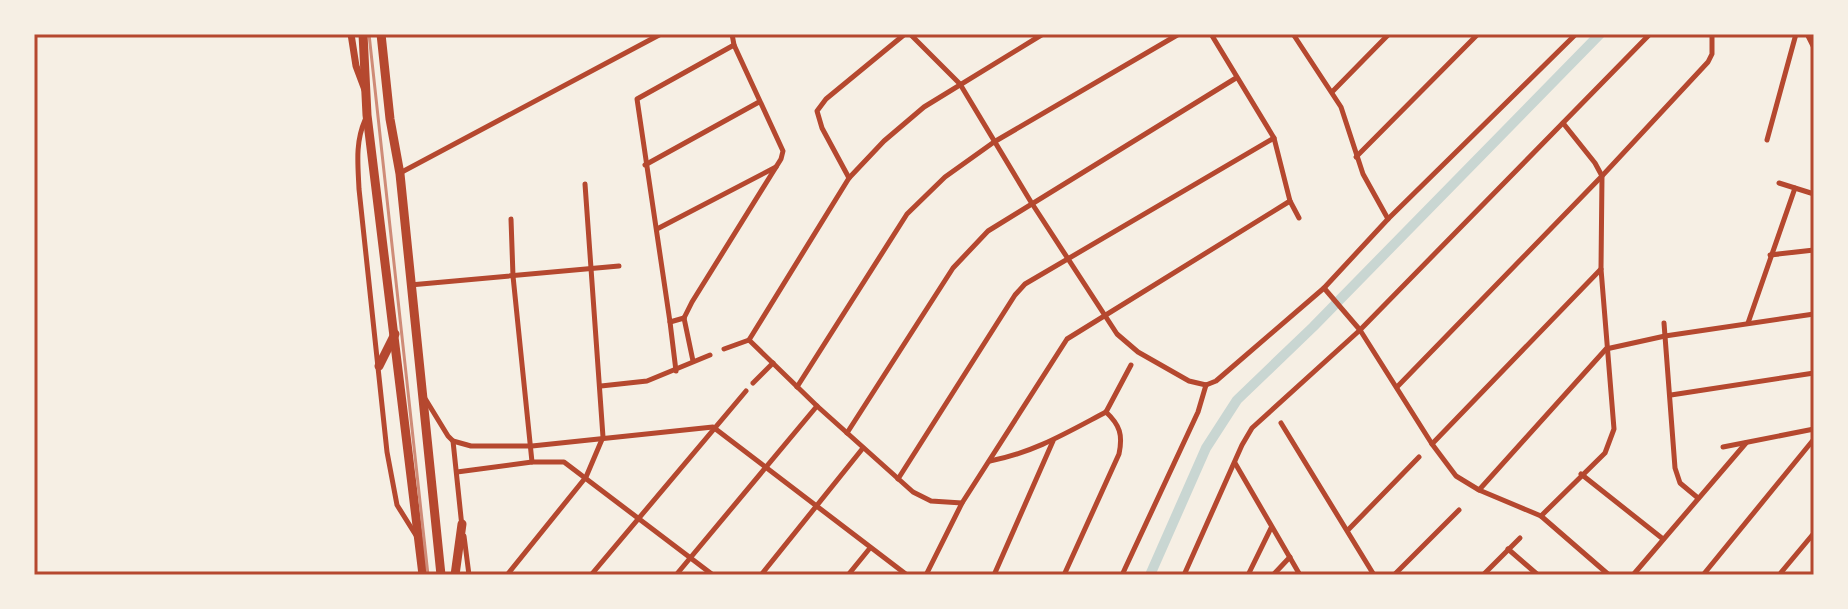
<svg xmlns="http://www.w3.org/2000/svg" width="1848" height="609" font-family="Montserrat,sans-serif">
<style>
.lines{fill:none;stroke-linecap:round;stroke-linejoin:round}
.canal{stroke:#c9d6d2;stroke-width:10}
.minor{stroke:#b5482f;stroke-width:5}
.tertiary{stroke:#b5482f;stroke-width:7}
.trunk{stroke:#b5482f;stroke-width:9}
.rail{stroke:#cf8b77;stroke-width:3}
.neatline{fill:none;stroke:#b5482f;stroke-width:3}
</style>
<rect width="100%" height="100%" fill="#f6efe4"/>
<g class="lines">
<path class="canal" d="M1150,575L1206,448L1237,400L1313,327L1600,34"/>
<g class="minor">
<path d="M910,34L960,84L1031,202L1117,334L1138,352L1189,381L1206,385"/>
<path d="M1211,34L1274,138L1290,201L1299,218"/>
<path d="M1293,34L1341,107L1363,174L1388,219"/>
<path d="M1807,34L1814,48"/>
<path d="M1332,92L1389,34"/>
<path d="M365,120C355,143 358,165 359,189L387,452L397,505L417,537"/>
<path d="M1767,140L1796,34"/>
<path d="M1356,157L1478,34"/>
<path d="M645,165L759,102"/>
<path d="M400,173L661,34"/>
<path d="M849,178L822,128L817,111L826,99L905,34"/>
<path d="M1779,183L1814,194"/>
<path d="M511,219L513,276L532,462"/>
<path d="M657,229L776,167"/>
<path d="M1770,255L1814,250"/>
<path d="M410,285L619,266"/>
<path d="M1324,288L1360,330L1432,444L1456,476L1479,490L1541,516L1609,575"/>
<path d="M684,318L670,322L637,99L734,45"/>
<path d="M684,318L692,302L781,159L783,151L734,45L732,34"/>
<path d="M684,318L693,361"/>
<path d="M670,322L676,371"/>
<path d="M1664,323L1675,468L1680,483L1698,498"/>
<path d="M1748,323L1795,188"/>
<path d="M749,340L817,406L913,492L931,501L962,503"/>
<path d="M724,349L749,340L849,178L884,141L924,107L1043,34"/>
<path d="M753,383L773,363"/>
<path d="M1206,385L1216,381L1324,288L1388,219L1576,34"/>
<path d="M601,386L647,381L710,355"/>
<path d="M797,387L907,214L945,177L994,142L1179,34"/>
<path d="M1397,387L1602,176L1708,62L1712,54V34"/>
<path d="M1671,395L1814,373"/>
<path d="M426,400L448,436L453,441L471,446H532L713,427L907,575"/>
<path d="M1106,412L1131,365"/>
<path d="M1281,423L1374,575"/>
<path d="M847,433L953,268L988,231L1236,78"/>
<path d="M453,441L462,527"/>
<path d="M1432,444L1601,269"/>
<path d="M1723,447L1814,429"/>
<path d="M990,461C1033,453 1068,432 1106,412"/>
<path d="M1235,463L1300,575"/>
<path d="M457,472L532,462H564L713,575"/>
<path d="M1581,474L1663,539"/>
<path d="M898,479L1015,295L1025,284L1274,138"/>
<path d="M1479,490L1606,349L1665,336L1814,314"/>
<path d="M1541,516L1605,453L1614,429L1601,269L1602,176L1595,163L1563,123"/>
<path d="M1348,530L1419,457"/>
<path d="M464,536L469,575"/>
<path d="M1508,549L1538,575"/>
<path d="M507,575L586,477L603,437L585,184"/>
<path d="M591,575L746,391"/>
<path d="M676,575L817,406"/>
<path d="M761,575L863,448"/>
<path d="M848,575L870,548"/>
<path d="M926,575L962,503L1067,339L1290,201"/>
<path d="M994,575L1053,441"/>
<path d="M1064,575L1119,454C1123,435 1120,425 1106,412"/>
<path d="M1122,575L1198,412L1206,385"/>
<path d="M1184,575L1242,445L1252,428L1360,330L1650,34"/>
<path d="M1248,575L1271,528"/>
<path d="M1273,575L1290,557"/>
<path d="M1394,575L1459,510"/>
<path d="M1483,575L1520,538"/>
<path d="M1633,575L1746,443"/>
<path d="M1703,575L1814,439"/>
<path d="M1779,575L1814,533"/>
</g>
<path class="tertiary" d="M351,34L356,66L365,90"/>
<g class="trunk">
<path d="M363,34L367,115L423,575"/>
<path d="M381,34L390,119L400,174L441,575"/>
<path d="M379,366L395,334"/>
<path d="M455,575L462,524"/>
</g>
<path class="rail" d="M369,34L428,575"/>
</g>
<rect width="1848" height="609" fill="none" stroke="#f6efe4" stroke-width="72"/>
<rect x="36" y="36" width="1776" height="537" class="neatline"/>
</svg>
